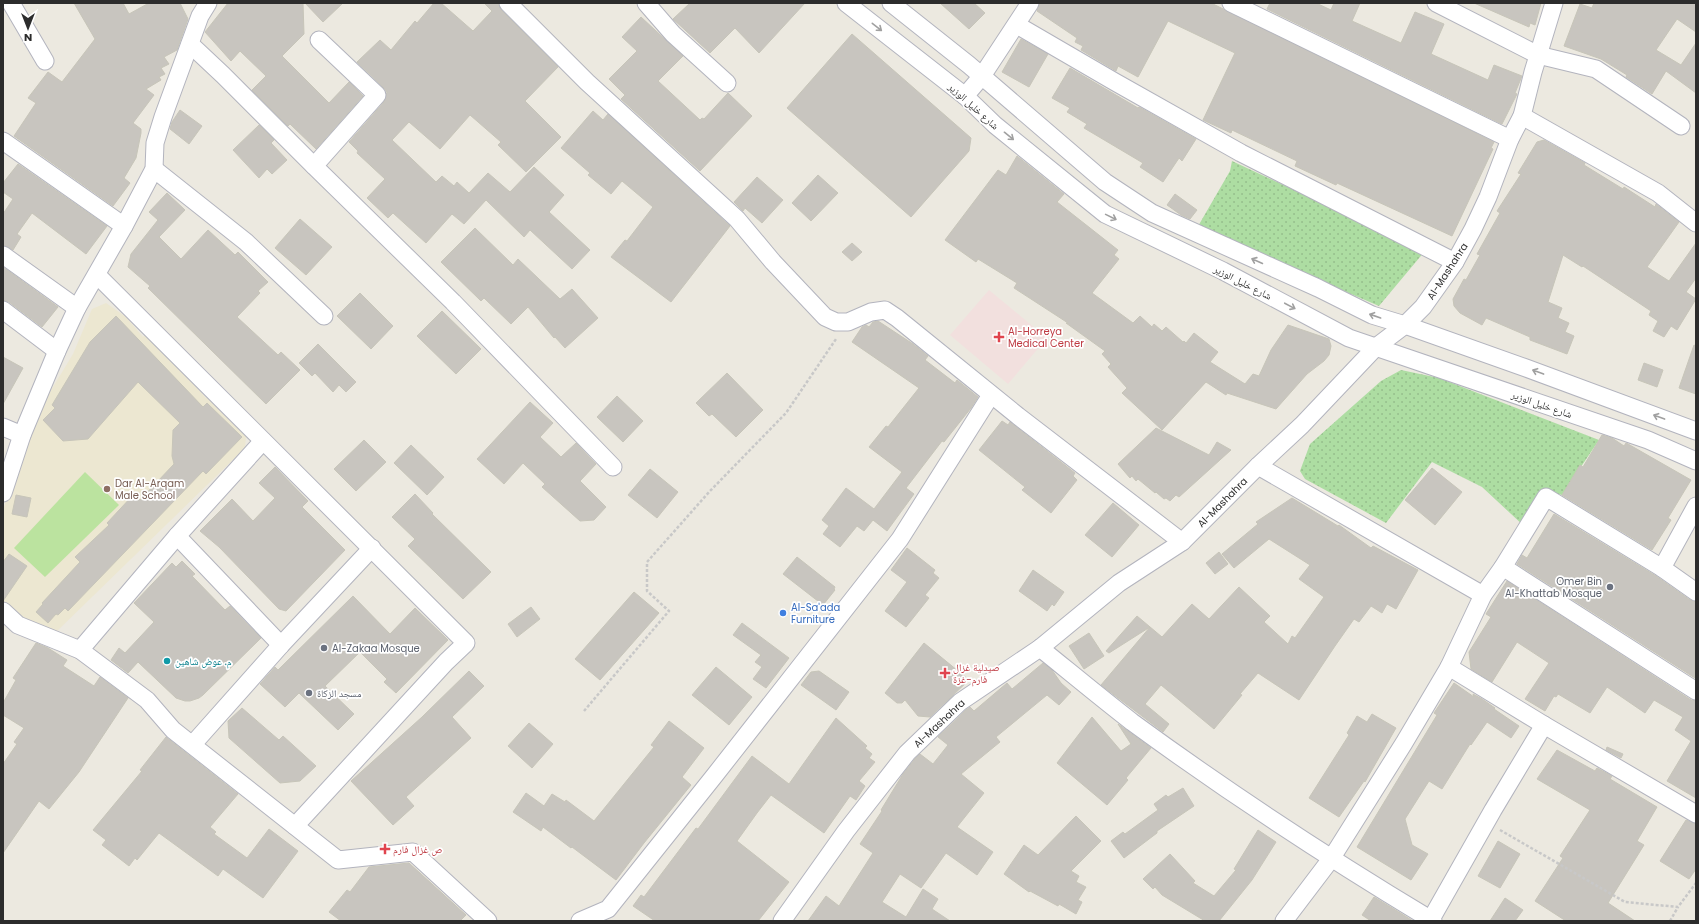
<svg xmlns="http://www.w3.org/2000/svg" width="1699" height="924" font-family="Poppins,'Noto Naskh Arabic',sans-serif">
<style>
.education{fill:#ece7d1}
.medical{fill:#f2e0de}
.grass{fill:url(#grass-dots)}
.pitch{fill:#bbe39f}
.building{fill:#c8c5bf;stroke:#c7c5b9}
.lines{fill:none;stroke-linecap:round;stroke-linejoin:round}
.minor-casing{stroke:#b3b4be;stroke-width:19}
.path{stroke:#c8c8c8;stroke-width:2.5;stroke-dasharray:3 2;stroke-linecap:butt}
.minor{stroke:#fff;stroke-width:17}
.oneway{stroke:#a0a0a0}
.health-dot{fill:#e0444e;stroke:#fff;stroke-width:1.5}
.education-dot{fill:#8d6e63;stroke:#fff;stroke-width:1.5}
.worship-dot{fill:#6b7280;stroke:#fff;stroke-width:1.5}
.shop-dot{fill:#3f7fe0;stroke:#fff;stroke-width:1.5}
.culture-dot{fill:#0f9aa8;stroke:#fff;stroke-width:1.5}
.labels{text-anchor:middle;stroke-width:3.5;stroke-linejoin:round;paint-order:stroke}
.street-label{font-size:10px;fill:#2c2c2c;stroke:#fff}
.health-label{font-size:10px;fill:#be3a42;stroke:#fff;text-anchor:start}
.education-label{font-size:10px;fill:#785e54;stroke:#fff;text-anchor:start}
.worship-label{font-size:10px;fill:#5b616d;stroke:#fff;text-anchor:start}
.shop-label{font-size:10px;fill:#366cbe;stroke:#fff;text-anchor:start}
.culture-label{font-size:10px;fill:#0d838f;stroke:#fff;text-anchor:start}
</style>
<defs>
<pattern id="grass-dots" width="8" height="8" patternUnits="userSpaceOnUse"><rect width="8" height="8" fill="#addda2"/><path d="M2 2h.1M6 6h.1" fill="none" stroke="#95be8c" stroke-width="1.8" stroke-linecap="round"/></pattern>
</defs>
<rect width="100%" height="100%" fill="#ece9e0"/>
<path class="education" d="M106,303L126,317L143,337L147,333L206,398L210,396L250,433L246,437L245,448L54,634L3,606V511L27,430L73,354L92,309Z"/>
<path class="medical" d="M989,290L1047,338L1008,384L950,335Z"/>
<g class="grass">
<path d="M1232,161L1425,251L1379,306L1197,228L1230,171Z"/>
<path d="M1401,370L1439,378L1599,440L1562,495L1545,490L1524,526L1482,487L1432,462L1386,523L1305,479L1300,471L1310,444L1381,381Z"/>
</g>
<path class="pitch" d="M85,472L119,505L45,577L14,548Z"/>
<g class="building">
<path d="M74,3H123L129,14L149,3H180L188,19L177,50L164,57L169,64L161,68L165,74L159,77L161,80L146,89L154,95L133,123L141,129V133L136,158L124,178L130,183L113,206L14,136L36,103L28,98L48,72L62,82L95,39Z"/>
<path d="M228,3H303L304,34L282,56L329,103L349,82L363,96L316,149L290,124L288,126L252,90L266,76L240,51L231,61L205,32Z"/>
<path d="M305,3H343L323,22Z"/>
<path d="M434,3H441L473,31L492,11L484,3H498L501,10L558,67L525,101L561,137L526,172L498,145L501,142L470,115L440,149L409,122L392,140L436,182L442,176L454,186L457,182L469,193L488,173L510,192L534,167L564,195L549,212L590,250L572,269L530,230L524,237L486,200L464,224L452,214L426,243L393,213L388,218L367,198L385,179L357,153L358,151L349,142L384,102L387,92L384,88L357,62L380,40L391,50L415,21L417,23Z"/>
<path d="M690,3H805L759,53L735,28L710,53L673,19Z"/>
<path d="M940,3H974L985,13L969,29Z"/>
<path d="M1040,3H1211L1494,142L1491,148L1493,149L1452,236L1337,183L1336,185L1295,166L1297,161L1232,130L1231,133L1203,120L1235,53L1168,21L1138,77L1118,66L1116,71L1081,50L1083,46L1075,42L1077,38L1037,11Z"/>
<path d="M1270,3H1316L1331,10L1334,3H1360L1352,21L1401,43L1415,12L1444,24L1431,54L1488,80L1494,65L1522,76L1515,93L1517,94L1502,124L1267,9Z"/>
<path d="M1474,3H1541L1535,25L1530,23L1529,27Z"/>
<path d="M1594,3H1696V32L1677,19L1656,50L1681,65L1696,43V93L1666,71L1652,94L1626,77L1627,75L1601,59L1564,46L1580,4L1592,8Z"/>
<path d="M641,17L683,56L658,81L700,120L702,118L704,119L728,93L752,116L700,171L621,99L625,95L609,79L637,51L622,37Z"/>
<path d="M852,34L971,138L969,151L911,217L787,108Z"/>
<path d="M1021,39L1048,54L1029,87L1002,72Z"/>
<path d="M1070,68L1138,108L1139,107L1196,139L1182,161L1179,158L1163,182L1140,167L1143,163L1084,128L1087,124L1067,112L1070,108L1052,98Z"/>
<path d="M180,110L202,126L189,144L170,129L172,122Z"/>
<path d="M593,111L603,120L608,114L730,226L671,302L611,257L625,240L627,241L653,207L622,181L611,194L588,175L590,173L561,148Z"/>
<path d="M259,125L274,140L271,143L287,160L272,174L267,169L259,178L233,150Z"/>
<path d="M1544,140L1585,163L1584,165L1623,189L1624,187L1655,207L1656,204L1679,222L1647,267L1669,281L1696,243V278L1686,292L1696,299L1677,330L1671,326L1664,337L1653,331L1658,321L1649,315L1651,311L1583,266L1582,267L1563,255L1548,302L1562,308L1558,318L1569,323L1565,332L1574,336L1567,354L1530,340V337L1486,318L1482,325L1460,313L1454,306L1453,299L1464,279L1466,280L1480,255L1477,254L1500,213L1497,211L1521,174L1518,173L1537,142Z"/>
<path d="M1017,156L1064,194L1057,202L1118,250L1114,255L1119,259L1092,293L1133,323L1140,316L1152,327L1154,324L1162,331L1166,327L1183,342L1184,341L1186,343L1194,333L1218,352L1210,362L1245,384L1253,374L1259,376L1271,350L1288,325L1329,339L1331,346L1329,355L1324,361L1307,374L1276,409L1227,393L1226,395L1206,382L1162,430L1122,393L1127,388L1108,367L1111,364L1102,354L1105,351L1066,323H1068L1014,288L1017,283L978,259L976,262L945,240L998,170L1006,175Z"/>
<path d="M18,164L107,226L86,254L32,213L17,234L21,237L13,250L3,245V214L13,199L3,192V183Z"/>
<path d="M818,175L838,193L811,221L792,203Z"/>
<path d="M757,177L783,200L762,223L745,208L743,211L734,202Z"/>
<path d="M167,193L185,210L159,237L181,259L208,230L235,255L238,252L268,282L258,291L260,293L237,317L278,355L281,352L300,370L266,404L148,288L150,286L128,267L131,254L158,220L149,212Z"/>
<path d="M1175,194L1197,210L1190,219L1181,215L1167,205Z"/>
<path d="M300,219L332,247L306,275L275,248Z"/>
<path d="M475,228L513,265L518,259L560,299L572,289L598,318L565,348L555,337L554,338L528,307L511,324L484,298L481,301L441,262Z"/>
<path d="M852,243L862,252L852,261L842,252Z"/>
<path d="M3,267L58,307L42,327L9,302L3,300Z"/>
<path d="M360,293L393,326L371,349L337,316Z"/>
<path d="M442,311L481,349L456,374L417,336Z"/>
<path d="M116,316L203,407L207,403L242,437L206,474L203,471L68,611L65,608L58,615L56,614L48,623L36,612L43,604L42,603L80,562L75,557L109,525L107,523L134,494L140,500L174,464L172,456L173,430L180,423L138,382L88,439L63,441L43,420L55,408L52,405L90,342Z"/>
<path d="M878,321L913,344L928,356L925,360L955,383L957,380L978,397L971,408L944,442L942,441L906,488L914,494L887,531L873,520L864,531L857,526L840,547L823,534L829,526L822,520L846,488L874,509L902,472L869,447L886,426L888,427L919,388L852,342L862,327L866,325L869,327L873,322Z"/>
<path d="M318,344L356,382L346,392L339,385L333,392L315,373L312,376L299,363Z"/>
<path d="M1694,345L1696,346V394L1679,388Z"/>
<path d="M3,357L23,368L3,404Z"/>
<path d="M1644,363L1663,370L1657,387L1638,380Z"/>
<path d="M727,373L763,410L736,437L712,414L709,416L696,403Z"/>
<path d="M617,396L643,421L623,442L597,417Z"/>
<path d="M530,402L553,423L540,437L561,457L576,443L596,464L580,481L606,507L594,520L580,521L542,487L545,484L523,463L504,484L477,459Z"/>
<path d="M1002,421L1008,425L1010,422L1075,473L1073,476L1077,480L1051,513L1022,490L1025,487L979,450Z"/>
<path d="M1156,428L1209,455L1217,442L1231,450L1179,497L1176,495L1170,501L1166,498L1164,499L1156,492L1155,493L1138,479L1136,481L1132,476L1130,478L1118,464Z"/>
<path d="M1602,435L1612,438L1624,446L1626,443L1628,444L1691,480L1668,518L1671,520L1652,550L1562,495L1580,465L1583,467Z"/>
<path d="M364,440L386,462L356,491L334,469Z"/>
<path d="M411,445L444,477L427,495L394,463Z"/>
<path d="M275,467L308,501L302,507L345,550L286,611L279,609L219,547L200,531L232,499L253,521L275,498L259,483Z"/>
<path d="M1432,468L1462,492L1435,525L1405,500Z"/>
<path d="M650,469L678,492L657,518L628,495Z"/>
<path d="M415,494L433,513L432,514L491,572L463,599L408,546L415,539L392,517Z"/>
<path d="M16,495L31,498L27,517L12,514Z"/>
<path d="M1292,498L1338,526L1339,525L1371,548L1373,546L1418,570L1396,609L1387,604L1382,613L1371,606L1359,622L1354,619L1335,646L1299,700L1258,673L1240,694L1242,695L1214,729L1161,685L1145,704L1169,724L1163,732L1101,685L1150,627L1109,653L1106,651L1137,616L1162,637L1192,604L1209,619L1239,587L1270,616L1264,622L1288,644L1292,636L1295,638L1324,597L1299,579L1310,565L1269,539L1234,568L1222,554L1258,524L1256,522Z"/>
<path d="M1113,503L1139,525L1112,557L1085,535Z"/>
<path d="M1554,514L1656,576L1690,600L1696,602L1695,678L1517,564L1522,555L1527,558Z"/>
<path d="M907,548L935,570L933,573L939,578L925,595L929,598L906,627L885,611L907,582L891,570Z"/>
<path d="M1219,552L1228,564L1215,574L1206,563Z"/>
<path d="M9,554L27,566L3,601V562Z"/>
<path d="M797,557L835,587L834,589L835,590L823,605L783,574Z"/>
<path d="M182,561L195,574L192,576L225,610L230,606L261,638L203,695L199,698L190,701H185L176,698L138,662L128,673L111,660L119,648L125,653L154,622L134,603L172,563L176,567Z"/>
<path d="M1033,570L1064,592L1054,606L1052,604L1047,611L1019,591Z"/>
<path d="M1507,581L1691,700L1696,701V798L1667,781L1691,741L1675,730L1683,717L1654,700L1645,713L1607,687L1590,713L1558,694L1556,697L1554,696L1545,711L1525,699L1549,663L1517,642L1492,682L1471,669L1469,652L1491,617L1486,614Z"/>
<path d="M634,592L659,613L600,680L575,659Z"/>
<path d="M353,596L390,634L415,608L448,640L396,693L384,682L387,679L360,652L325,686L354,714L338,730L299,693L285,707L260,684L275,667L278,670Z"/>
<path d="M531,607L540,619L517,637L508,624Z"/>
<path d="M742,623L789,658L766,688L753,679L762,667L755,662L761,655L733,635Z"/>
<path d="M1089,633L1104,656L1084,669L1069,646Z"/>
<path d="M36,643L48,648L67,660L63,666L94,686L100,677L128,698L79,772L49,809L39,801L3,853V764L17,744L14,742L24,728L3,715V703L16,680L13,678Z"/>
<path d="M924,643L969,680L930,717L918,716L905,700L902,703H897L885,693Z"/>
<path d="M1043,663L1052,670L1061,683L1071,692L1059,705L1047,695L996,737L1000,742L961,774L984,793L957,827L993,852L977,875L946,853L921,888L900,874L882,902L906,917L923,889L938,899L932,909L950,921H808L826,896L839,906L873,853L860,844L882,811L881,810L903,774L914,760L920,754L933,764L948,745L938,737L966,710L970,707L974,711L1007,683L1012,689Z"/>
<path d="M716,667L752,697L729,725L692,695Z"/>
<path d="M469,671L484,686L452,717L471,738L406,797L414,806L393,825L351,781L422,717Z"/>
<path d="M819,671L849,692L836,710L801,685L811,672Z"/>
<path d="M1454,683L1474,697L1473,694L1482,699L1495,708L1494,709L1519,726L1511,738L1487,722L1471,745L1470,744L1442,789L1429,781L1405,819L1412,845L1428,854L1411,880L1357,847L1437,715L1434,713Z"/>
<path d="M242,708L279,740L283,736L316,766L300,781L280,783L229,738L228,721Z"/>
<path d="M1372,714L1396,728L1365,782L1364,781L1339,817L1309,798L1349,735L1347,733L1357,716L1367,722Z"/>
<path d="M1092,717L1121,751L1131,744L1118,724L1151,748L1126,778L1128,780L1107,805L1057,763Z"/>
<path d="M836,718L867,746L865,748L872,754L869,758L875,762L859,781L865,786L856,800L850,796L824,833L771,795L757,813L737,841L789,882L758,921H655L633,906L641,895L644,897L696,828L698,829L752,756L789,784Z"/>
<path d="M669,721L704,748L682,777L691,785L644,843L616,880L572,847L571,848L543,827L541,831L513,812L526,793L544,806L552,794L565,802L566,800L594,821L654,747L651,745Z"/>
<path d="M529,723L553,744L532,768L508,746Z"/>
<path d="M166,737L238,794L210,827L216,832L214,834L247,858L269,829L298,851L263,898L223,869L218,876L159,833L137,860L135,858L129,866L102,845L106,840L93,830L142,771L140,770Z"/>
<path d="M1607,747L1623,754L1621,758L1606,750Z"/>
<path d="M1557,750L1595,771L1597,768L1612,776L1610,779L1657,807L1637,841L1644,845L1608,903L1635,921H1566L1535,901L1563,858L1560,856L1590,810L1537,779Z"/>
<path d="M1183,788L1194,806L1157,831V833L1124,858L1111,841L1123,832L1125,834L1158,810L1154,804L1166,795L1168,797Z"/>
<path d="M1076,816L1101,841L1071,871L1079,876L1076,882L1086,887L1078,900L1082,902L1076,914L1059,904L1058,906L1030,891L1029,892L1004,874L1024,845L1038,855Z"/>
<path d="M1686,820L1696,824V869L1689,879L1660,861Z"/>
<path d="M1258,830L1276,842L1252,880L1219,921H1205L1162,895L1155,887L1153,889L1143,879L1170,854L1195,881L1193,883L1214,896L1236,870L1234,869Z"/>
<path d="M1498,841L1520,854L1500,888L1478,876Z"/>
<path d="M409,863L466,915L460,921H341L329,912L347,890L350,892L369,867Z"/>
<path d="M1374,897L1397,911L1413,921H1371L1362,915Z"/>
<path d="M1505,898L1523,910L1515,921H1490Z"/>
</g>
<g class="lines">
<g class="minor-casing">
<g id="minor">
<path d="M11,3L45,61"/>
<path d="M508,3L587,82L737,219L773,262L825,317L836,322H848L871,312L885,310L897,318L1018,416L1182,542"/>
<path d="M646,3L673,34L727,83"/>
<path d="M846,3L965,96L995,125L1105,214L1223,271L1349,338L1648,440L1696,461"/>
<path d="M891,3L969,65L1105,182L1152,213L1318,288L1372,315L1405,325L1526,368L1696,431"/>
<path d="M1231,3L1510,139"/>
<path d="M1436,3L1538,55L1596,69L1681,126"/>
<path d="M1017,25L1115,82L1241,153L1455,262"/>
<path d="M190,44L223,75L314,166L453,302L613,467"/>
<path d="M965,96L982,76L1030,3"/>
<path d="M1522,116L1658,193L1696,223"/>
<path d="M3,141L124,226"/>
<path d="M314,166L377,95L319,40"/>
<path d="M154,169L246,242L324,316"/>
<path d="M3,255L77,308"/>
<path d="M97,275L466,643L446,662L295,826"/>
<path d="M3,310L57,351"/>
<path d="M3,427L22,435"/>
<path d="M1258,466L1483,595"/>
<path d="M3,493L22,435L57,351L77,308L124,226L154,169L155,143L163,117L200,16L208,3"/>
<path d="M177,536L281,645"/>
<path d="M1503,567L1696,691"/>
<path d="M1662,568L1696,506"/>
<path d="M3,611L18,625L80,650L147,700L173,730L338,860L413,852L488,921"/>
<path d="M1040,648C1071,673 1101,698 1132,722C1229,793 1330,859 1433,921"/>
<path d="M80,650L177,536L263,441"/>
<path d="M1449,667L1544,725L1696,814"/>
<path d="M193,744L281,645L372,548"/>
<path d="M580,921L608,909L715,775L900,539L991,395"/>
<path d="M782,921L846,831L907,753L960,702L1040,648L1119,583L1182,542L1258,466L1302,425L1376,347L1405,325L1423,307L1455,262L1473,229L1488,197L1510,139L1522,116L1533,72L1554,3"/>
<path d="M1284,921L1331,859L1404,743L1449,667L1483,595L1503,567L1546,497L1662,568L1696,592"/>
<path d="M1430,921L1493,810L1544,725"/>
</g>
</g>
<g class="path">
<path d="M584,711L669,611L647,591V562L710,491L786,413L836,339"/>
<path d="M1500,830L1625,902L1678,907L1696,883"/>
<path d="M1670,921L1678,907"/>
</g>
<use href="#minor" class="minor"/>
</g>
<defs><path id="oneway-shaft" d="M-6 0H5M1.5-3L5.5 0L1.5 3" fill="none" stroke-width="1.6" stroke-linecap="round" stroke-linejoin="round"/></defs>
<g class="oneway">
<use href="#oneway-shaft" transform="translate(877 27) rotate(38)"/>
<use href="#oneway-shaft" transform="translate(1009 136) rotate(39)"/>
<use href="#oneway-shaft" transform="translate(1111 217) rotate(26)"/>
<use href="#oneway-shaft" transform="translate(1257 261) rotate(-156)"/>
<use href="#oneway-shaft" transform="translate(1290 306) rotate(28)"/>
<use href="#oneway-shaft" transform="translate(1375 316) rotate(-161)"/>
<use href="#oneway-shaft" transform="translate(1538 372) rotate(-160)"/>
<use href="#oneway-shaft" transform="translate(1659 417) rotate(-160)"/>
</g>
<g class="health-dot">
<path d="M997 331h4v4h4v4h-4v4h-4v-4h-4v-4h4z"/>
<path d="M943 667h4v4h4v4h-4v4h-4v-4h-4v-4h4z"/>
<path d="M383 843h4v4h4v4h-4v4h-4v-4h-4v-4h4z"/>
</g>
<circle class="education-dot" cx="107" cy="489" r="4"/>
<g class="worship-dot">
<circle cx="1610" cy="587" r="4"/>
<circle cx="324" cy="648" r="4"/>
<circle cx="309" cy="693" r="4"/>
</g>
<circle class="shop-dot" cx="783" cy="613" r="4"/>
<circle class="culture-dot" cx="167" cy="661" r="4"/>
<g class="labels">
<g class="street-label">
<text transform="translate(974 106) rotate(42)" y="4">شارع خليل الوزير</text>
<text transform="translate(1447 271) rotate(-57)" y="4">Al-Mashahra</text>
<text transform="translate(1243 282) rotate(27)" y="4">شارع خليل الوزير</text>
<text transform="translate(1542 404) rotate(19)" y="4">شارع خليل الوزير</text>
<text transform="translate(1222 502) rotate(-45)" y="4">Al-Mashahra</text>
<text transform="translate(939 723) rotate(-43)" y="4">Al-Mashahra</text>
</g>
<g class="health-label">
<text x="1008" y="335">Al-Horreya<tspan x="1008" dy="12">Medical Center</tspan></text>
<text x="953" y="671">صيدلية غزال<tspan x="953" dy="12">فارم-غزة</tspan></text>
<text x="393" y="853">ص غزال فارم</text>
</g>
<g class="education-label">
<text x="115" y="487">Dar Al-Arqam<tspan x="115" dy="12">Male School</tspan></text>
</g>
<g class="worship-label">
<text x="1602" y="585" text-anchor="end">Omer Bin<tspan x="1602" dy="12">Al-Khattab Mosque</tspan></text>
<text x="332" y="652">Al-Zakaa Mosque</text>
<text x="317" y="697">مسجد الزكاة</text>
</g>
<g class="shop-label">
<text x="791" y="611">Al-Sa'ada<tspan x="791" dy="12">Furniture</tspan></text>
</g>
<g class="culture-label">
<text x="175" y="665">م. عوض شاهين</text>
</g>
</g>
<rect width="1699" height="924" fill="none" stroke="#2c2c2c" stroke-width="8"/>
<g transform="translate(28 28) rotate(180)" stroke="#ffffff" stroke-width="3" paint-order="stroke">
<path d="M0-3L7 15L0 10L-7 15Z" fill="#2c2c2c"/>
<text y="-6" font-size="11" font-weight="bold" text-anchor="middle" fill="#2c2c2c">N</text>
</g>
</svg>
